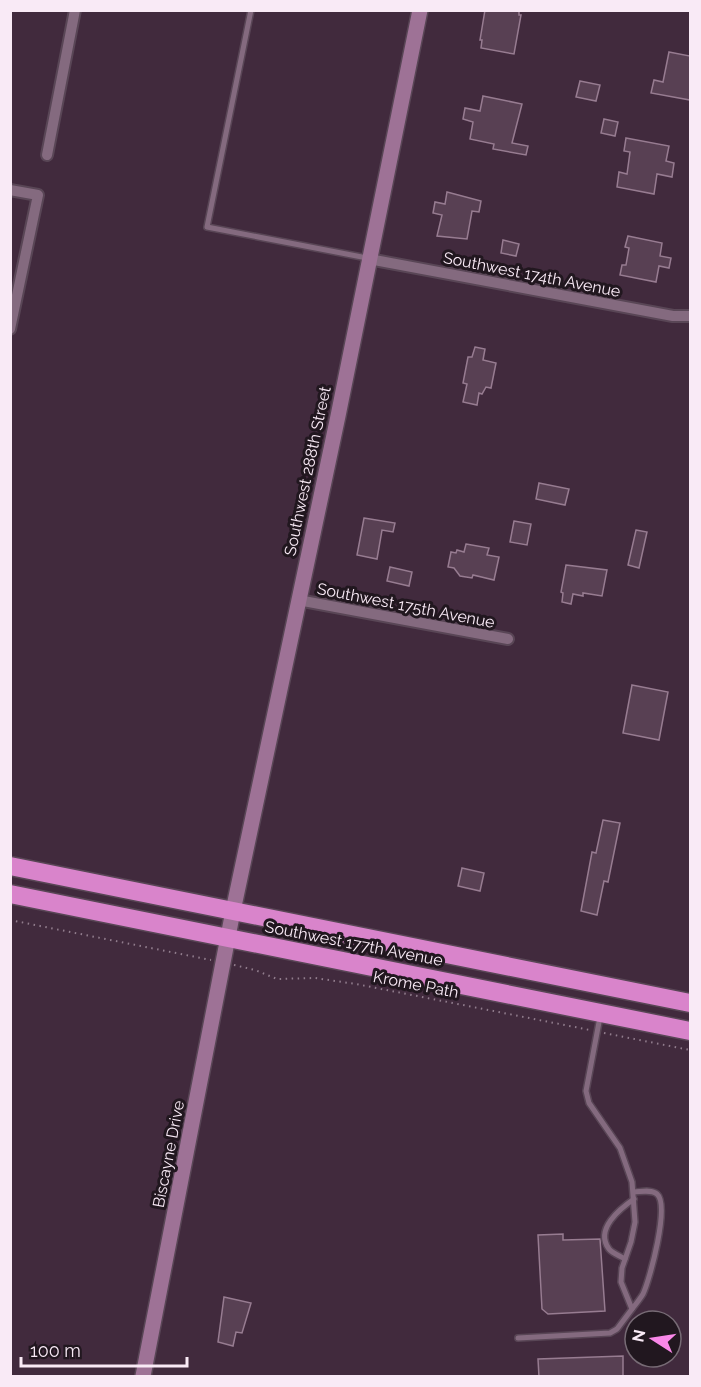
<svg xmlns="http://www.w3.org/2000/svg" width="701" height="1387" font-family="Raleway,sans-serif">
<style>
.building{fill:#584053;stroke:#977c91;stroke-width:1.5}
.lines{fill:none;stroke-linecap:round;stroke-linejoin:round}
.lane-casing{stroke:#594656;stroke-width:8}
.street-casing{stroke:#594656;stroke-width:14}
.secondary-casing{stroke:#594656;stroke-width:18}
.highway-casing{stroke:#594656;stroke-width:21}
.path{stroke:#917d8d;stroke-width:2;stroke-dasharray:1.5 4.5;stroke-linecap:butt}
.lane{stroke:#846a7f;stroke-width:5}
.street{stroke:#846a7f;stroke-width:10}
.secondary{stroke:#9e7296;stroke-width:15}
.highway{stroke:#d984cb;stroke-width:18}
.labels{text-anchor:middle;stroke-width:6;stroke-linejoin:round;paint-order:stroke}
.street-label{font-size:16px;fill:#f9eaf6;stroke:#21171f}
</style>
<rect width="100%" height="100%" fill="#412a3d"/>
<g class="building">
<path d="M485,10H519V15H521L514,54L481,48L482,40H480Z"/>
<path d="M669,52L690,56V100L651,93L654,80L663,82Z"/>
<path d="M580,81L600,85L596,101L576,97Z"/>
<path d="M483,96L522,104L512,143L528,146L526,155L493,149L494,144L470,139L473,122L463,119L465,108L480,111Z"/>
<path d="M604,119L618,122L615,136L601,133Z"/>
<path d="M626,138L669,146L666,161L674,163L672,177L657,174L654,194L617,187L619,172L627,174L630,152L624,151Z"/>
<path d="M447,192L481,201L479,212L472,211L467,239L437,236L442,215L433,213L435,202L445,204Z"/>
<path d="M628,236L662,243L660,256L671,258L669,268L659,266L656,282L620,275L622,265H626L629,248L625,247Z"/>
<path d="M503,240L519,244L516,256L501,253Z"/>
<path d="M475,347L485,349L483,360L496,363L491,388L486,387L482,394L479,393L477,405L463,402L467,384L463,383L468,357H472Z"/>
<path d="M539,483L569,489L565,505L536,499Z"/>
<path d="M364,518L395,523L393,532L382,530L377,559L357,555Z"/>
<path d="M514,521L531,524L527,545L510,542Z"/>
<path d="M636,530L647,532L639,568L628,565Z"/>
<path d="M466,544L489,548L487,555L499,557L494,580L473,575L472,578L460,576L454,568L448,567L451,552L456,553L457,550L464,552Z"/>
<path d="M566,565L607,570L602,596L583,593V596L573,594L571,604L562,602L563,593L561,592Z"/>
<path d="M390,567L412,572L409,586L387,581Z"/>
<path d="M632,685L668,692L659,740L623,733Z"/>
<path d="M603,820L620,823L608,882L604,881L597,915L581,911L592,852L596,853Z"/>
<path d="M462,868L484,873L480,891L458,886Z"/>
<path d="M563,1234V1240L600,1239L605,1311L548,1314L542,1309L538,1235Z"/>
<path d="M224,1297L251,1303L242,1333L236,1332L233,1346L218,1342Z"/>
<path d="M623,1356V1377H539L538,1359Z"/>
</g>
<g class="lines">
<g class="lane-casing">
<g id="lane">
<path d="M251,10L207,227L367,258"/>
<path d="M625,1259C620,1256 612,1253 609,1249C594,1229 621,1208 634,1199"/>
<path d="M632,1309C636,1304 640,1299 643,1294C650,1279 670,1205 657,1194C651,1189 640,1192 634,1192"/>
<path d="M518,1338L610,1333L617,1329L632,1309L621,1282L622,1268L631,1242L635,1222L632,1182L620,1148L589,1103L586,1091L600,1017"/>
</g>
</g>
<g class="street-casing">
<g id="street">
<path d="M47,155L75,10"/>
<path d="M10,190L38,195L10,329"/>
<path d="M369,259L673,316H690"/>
<path d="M298,600L508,639"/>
</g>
</g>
<g class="secondary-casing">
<path id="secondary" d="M143,1376L233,911L338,416L420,10"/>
</g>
<g class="highway-casing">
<g id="highway">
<path d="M10,866L690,1003"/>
<path d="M10,894L690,1031"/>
</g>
</g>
<g class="path">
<path d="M10,920L211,960"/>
<path d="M234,965L255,970L277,979L315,978L356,984L590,1030"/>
<path d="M604,1033L690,1050"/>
</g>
<use href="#lane" class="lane"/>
<use href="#street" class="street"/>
<use href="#secondary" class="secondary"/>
<use href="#highway" class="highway"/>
</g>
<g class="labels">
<g class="street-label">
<text transform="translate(532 274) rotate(11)" y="6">Southwest 174th Avenue</text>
<text transform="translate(307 471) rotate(-78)" y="6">Southwest 288th Street</text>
<text transform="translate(406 605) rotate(11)" y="6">Southwest 175th Avenue</text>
<text transform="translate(354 943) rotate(11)" y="6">Southwest 177th Avenue</text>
<text transform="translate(416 984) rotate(11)" y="6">Krome Path</text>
<text transform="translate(168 1154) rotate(-79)" y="6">Biscayne Drive</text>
</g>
</g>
<rect width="701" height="1387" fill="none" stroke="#f9eaf6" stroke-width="24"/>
<g transform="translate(653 1339) rotate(282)"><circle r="28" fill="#21171f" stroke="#776b75" stroke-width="1.5"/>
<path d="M0-4.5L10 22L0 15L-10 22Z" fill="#f987e8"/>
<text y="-9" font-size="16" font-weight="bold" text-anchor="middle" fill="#f9eaf6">N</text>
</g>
<path d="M21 1357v9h166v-9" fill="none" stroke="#f9eaf6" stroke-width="3"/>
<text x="30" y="1357" font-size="18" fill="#f9eaf6" stroke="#21171f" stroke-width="4.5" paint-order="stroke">100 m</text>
</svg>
